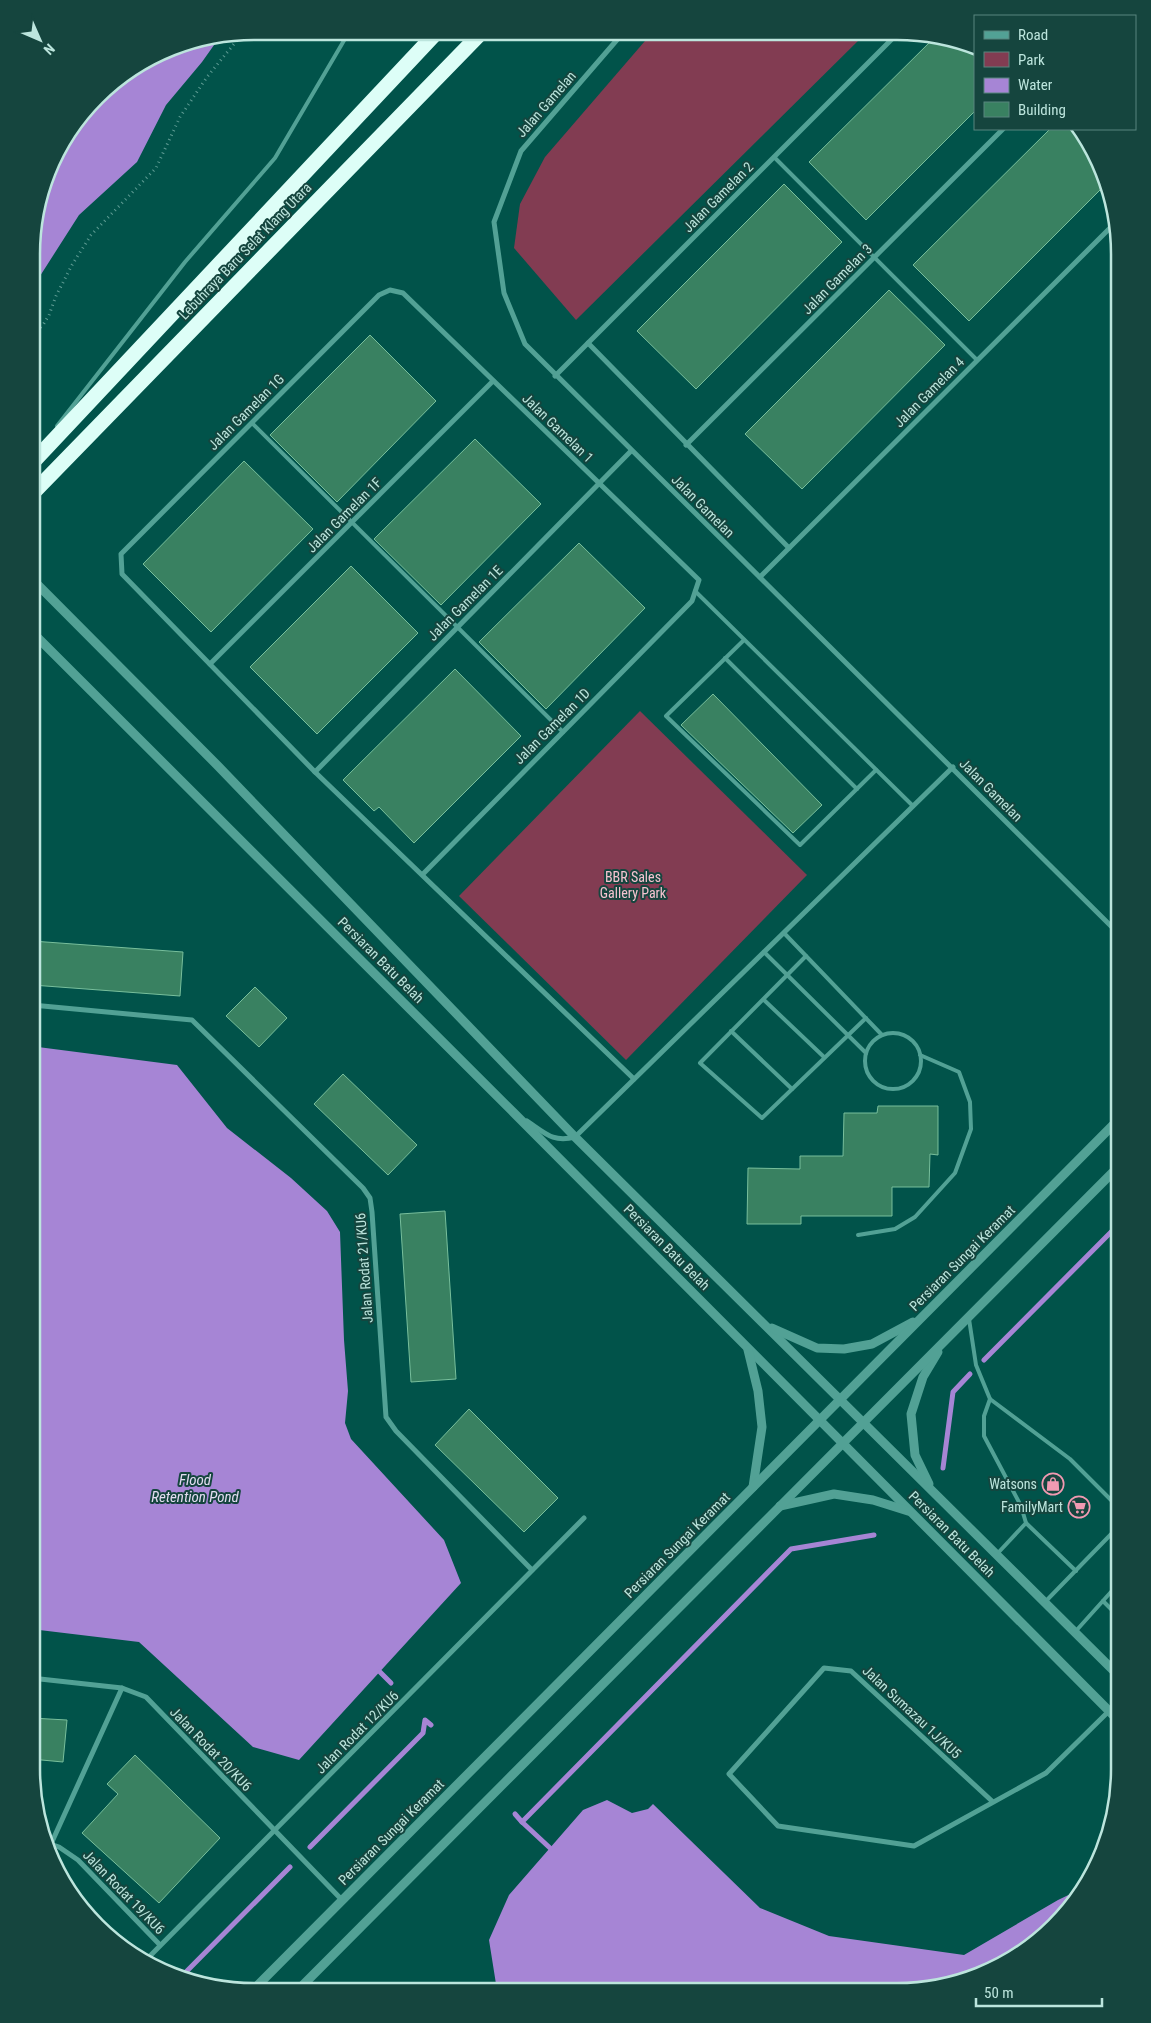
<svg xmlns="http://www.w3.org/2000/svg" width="1151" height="2023" font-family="'Roboto Condensed',sans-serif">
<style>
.green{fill:#823c52}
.water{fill:#a685d5}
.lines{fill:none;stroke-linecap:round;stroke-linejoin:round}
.stream{stroke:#a685d5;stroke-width:5}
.building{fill:#398161;stroke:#78bf9c}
.path{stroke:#5f9c94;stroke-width:3;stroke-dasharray:1 4;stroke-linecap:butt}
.service{stroke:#52a195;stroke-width:4}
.minor{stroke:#52a195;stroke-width:5}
.tertiary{stroke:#52a195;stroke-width:9}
.motorway{stroke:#ddfef7;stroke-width:15}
.labels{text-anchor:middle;stroke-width:4;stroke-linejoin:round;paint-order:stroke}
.street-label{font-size:14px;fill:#bce5dd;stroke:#15453e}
.park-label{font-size:14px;fill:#f6c3d0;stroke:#15453e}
.poi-label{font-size:14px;fill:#bce5dd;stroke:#15453e;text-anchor:end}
.water-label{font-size:15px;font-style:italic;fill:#e3dcf1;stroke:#15453e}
.rim{fill:none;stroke:#bce5dd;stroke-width:2.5}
</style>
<rect width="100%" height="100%" fill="#01534a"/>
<g class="green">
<path d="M651,34L864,35L576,320L514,248L520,204L545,157Z"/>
<path d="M640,711L807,875L626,1060L459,896Z"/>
</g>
<g class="water">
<path d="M219,38L202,62L166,105L137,162L79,215L33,287V225L54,155L107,87L169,48Z"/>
<path d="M38,1047L177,1065L227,1128L291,1178L327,1211L340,1232L344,1340L348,1391L345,1423L351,1439L444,1540L461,1583L299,1760L253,1747L139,1642L31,1629L32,1048Z"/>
<path d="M607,1800L632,1813L648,1809L653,1804L760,1908L829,1936L964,1955L1058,1900L1083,1888L1074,1904L1032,1946L969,1980L897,1992L503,1991L496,1984L489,1940L509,1895L583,1810Z"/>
</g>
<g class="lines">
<g class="stream">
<path d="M984,1360L1119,1224"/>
<path d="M943,1468L953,1392L970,1374"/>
<path d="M380,1672L391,1683"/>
<path d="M515,1814L522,1822"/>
<path d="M310,1847L423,1733L425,1720L431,1725"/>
<path d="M550,1848L522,1822L791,1549L874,1535"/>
<path d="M180,1978L290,1867"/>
</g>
</g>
<g class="building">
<path d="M937,35L975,47V111L866,220L809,162Z"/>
<path d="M1050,129H1081L1108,182L969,321L913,265Z"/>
<path d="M784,184L842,242L696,389L637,331Z"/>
<path d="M889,290L945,345L802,489L745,434Z"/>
<path d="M370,335L436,401L337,502L270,435Z"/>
<path d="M475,439L541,504L441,605L374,539Z"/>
<path d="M244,461L313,529L211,632L143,564Z"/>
<path d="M579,543L645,608L546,709L479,642Z"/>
<path d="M351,566L418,633L317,734L250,667Z"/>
<path d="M455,669L521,736L414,843L379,807L374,811L343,780Z"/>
<path d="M713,694L822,805L793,833L681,725Z"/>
<path d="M32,941L183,952L180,996L32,985Z"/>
<path d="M255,987L287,1018L259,1047L226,1016Z"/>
<path d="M343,1074L417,1145L388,1175L314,1104Z"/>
<path d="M878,1106H938V1155L930,1154L929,1187H892V1216H801V1224H747L748,1168L800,1169V1156H843L844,1113H877Z"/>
<path d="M445,1211L456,1379L411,1382L400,1214Z"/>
<path d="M469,1409L558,1498L524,1532L435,1445Z"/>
<path d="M31,1718L67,1720L63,1762L31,1759Z"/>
<path d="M135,1755L220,1838L159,1903L82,1833L118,1794L107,1784Z"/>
</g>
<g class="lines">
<path class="path" d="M33,334L43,325L49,315L56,296L72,265L91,235L156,168L180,117L207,77L243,33"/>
<g class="service">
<path d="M774,157L977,360"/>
<path d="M252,423L563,732"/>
<path d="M57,426L185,262L275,158L349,32"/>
<path d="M695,591L913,806"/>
<path d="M744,640L666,716L800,845L876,770"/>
<path d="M725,658L857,789"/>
<path d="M784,933L882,1035"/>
<path d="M764,952L866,1053"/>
<path d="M806,956L700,1063L762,1118L866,1018"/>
<path d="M764,1000L824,1057"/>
<path d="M731,1031L792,1089"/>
<circle cx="893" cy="1061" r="28"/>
<path d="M858,1235L895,1229L915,1217L955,1173L971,1129L970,1102L959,1072L920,1055"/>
<path d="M969,1319L976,1365L990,1399L1070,1459L1119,1508"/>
<path d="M990,1399L984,1416V1436L1021,1506L1026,1523L997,1554"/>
<path d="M1026,1523L1076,1571"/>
<path d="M1046,1601L1119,1526"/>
<path d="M1103,1601L1119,1617"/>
<path d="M1075,1632L1119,1583"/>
</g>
<g class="minor">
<path d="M622,34L521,151L494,222L504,293L525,344L1120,935"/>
<path d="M588,343L789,548"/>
<path d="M555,376L896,35"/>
<path d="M686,445L1003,129"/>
<path d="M760,577L1115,223"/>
<path d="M210,664L493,381"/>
<path d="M315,772L631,451"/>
<path d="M422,875L692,601L699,580L403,293L390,290L379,295L121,554L122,574L315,772L634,1079"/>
<path d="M32,1005L192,1020L363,1188L370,1198L372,1212L386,1417L396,1431L532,1570"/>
<path d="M527,1121C545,1133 553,1143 575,1137L953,767"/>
<path d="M31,1678L122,1688L146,1697L342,1900"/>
<path d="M993,1802L851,1671L824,1668L729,1774L778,1826L914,1846L1046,1773L1109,1711"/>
<path d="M44,1842L59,1847L78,1860L160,1945"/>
<path d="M51,1844L122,1688"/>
<path d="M145,1961L584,1518"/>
<path d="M413,1990H424"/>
</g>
<g class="tertiary">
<path d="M33,580L218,766L575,1137L1119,1676"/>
<path d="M33,633L514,1113L1119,1721"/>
<path d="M772,1328L817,1348L844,1349L872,1344L913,1322"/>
<path d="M748,1350L758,1391L762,1427L753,1487"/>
<path d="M929,1484L915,1455L911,1414L923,1377L938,1352"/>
<path d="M780,1506L834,1494L873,1500L908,1511"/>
<path d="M253,1990L1119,1119"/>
<path d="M298,1990L1119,1166"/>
</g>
<g class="motorway">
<path d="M33,462L437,32"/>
<path d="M33,493L481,33"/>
</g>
</g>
<defs>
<g id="shop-ring" transform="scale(1.125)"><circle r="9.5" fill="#15453e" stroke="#f19ab2" stroke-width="1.5"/><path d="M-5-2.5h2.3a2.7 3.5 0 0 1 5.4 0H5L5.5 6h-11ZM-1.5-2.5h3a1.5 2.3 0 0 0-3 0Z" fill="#f19ab2"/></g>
<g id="supermarket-ring" transform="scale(1.125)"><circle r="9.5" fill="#15453e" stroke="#f19ab2" stroke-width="1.5"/><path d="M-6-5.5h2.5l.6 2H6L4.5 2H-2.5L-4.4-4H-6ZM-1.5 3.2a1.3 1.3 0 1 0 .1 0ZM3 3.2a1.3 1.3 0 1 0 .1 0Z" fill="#f19ab2"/></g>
</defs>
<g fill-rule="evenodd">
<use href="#shop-ring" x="1053" y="1484"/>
<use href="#supermarket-ring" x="1079" y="1507"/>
</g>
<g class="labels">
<g class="street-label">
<text transform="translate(546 104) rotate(-49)" y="5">Jalan Gamelan</text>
<text transform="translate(718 197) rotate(-45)" y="5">Jalan Gamelan 2</text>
<text transform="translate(245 251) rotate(-46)" y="5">Lebuhraya Baru Selat Klang Utara</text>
<text transform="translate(837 279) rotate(-45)" y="5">Jalan Gamelan 3</text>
<text transform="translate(929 392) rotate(-45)" y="5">Jalan Gamelan 4</text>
<text transform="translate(246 412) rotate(-45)" y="5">Jalan Gamelan 1G</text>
<text transform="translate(558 428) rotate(44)" y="5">Jalan Gamelan 1</text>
<text transform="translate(703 506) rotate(45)" y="5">Jalan Gamelan</text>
<text transform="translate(344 515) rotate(-45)" y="5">Jalan Gamelan 1F</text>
<text transform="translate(465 603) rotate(-45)" y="5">Jalan Gamelan 1E</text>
<text transform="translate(552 726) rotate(-45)" y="5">Jalan Gamelan 1D</text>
<text transform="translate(991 790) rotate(45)" y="5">Jalan Gamelan</text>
<text transform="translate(381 960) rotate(45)" y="5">Persiaran Batu Belah</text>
<text transform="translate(667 1247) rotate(45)" y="5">Persiaran Batu Belah</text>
<text transform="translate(962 1258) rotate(-45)" y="5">Persiaran Sungai Keramat</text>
<text transform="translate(364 1268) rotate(-94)" y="5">Jalan Rodat 21/KU6</text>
<text transform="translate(952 1534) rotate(45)" y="5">Persiaran Batu Belah</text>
<text transform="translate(677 1545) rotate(-45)" y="5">Persiaran Sungai Keramat</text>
<text transform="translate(912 1712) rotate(43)" y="5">Jalan Sumazau 1J/KU5</text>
<text transform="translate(357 1732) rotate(-45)" y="5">Jalan Rodat 12/KU6</text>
<text transform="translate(211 1749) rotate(46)" y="5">Jalan Rodat 20/KU6</text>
<text transform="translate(391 1832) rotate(-45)" y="5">Persiaran Sungai Keramat</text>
<text transform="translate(124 1892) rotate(46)" y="5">Jalan Rodat 19/KU6</text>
</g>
<g class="park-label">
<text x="633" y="882">BBR Sales<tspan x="633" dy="16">Gallery Park</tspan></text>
</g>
<g class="poi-label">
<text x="1037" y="1489">Watsons</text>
<text x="1063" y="1512">FamilyMart</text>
</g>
<g class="water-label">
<text x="195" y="1485">Flood<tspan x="195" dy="17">Retention Pond</tspan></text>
</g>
</g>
<path d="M0 0H1151V2023H0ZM254 40H897A214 214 0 0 1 1111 254V1769A214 214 0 0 1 897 1983H254A214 214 0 0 1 40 1769V254A214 214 0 0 1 254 40Z" fill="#15453e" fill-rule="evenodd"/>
<path class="rim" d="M254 40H897A214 214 0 0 1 1111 254V1769A214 214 0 0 1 897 1983H254A214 214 0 0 1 40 1769V254A214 214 0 0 1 254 40Z"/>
<rect x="974" y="15" width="162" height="115" fill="#15453e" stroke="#58857e"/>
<rect x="984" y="31" width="25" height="8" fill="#52a195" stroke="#58857e"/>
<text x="1018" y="40" font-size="15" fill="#bce5dd">Road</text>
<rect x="984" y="52" width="25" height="15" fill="#823c52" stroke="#58857e"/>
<text x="1018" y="65" font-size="15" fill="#bce5dd">Park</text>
<rect x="984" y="78" width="25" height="15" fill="#a685d5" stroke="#58857e"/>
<text x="1018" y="90" font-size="15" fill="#bce5dd">Water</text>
<rect x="984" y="102" width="25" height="15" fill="#398161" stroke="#58857e"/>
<text x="1018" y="115" font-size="15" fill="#bce5dd">Building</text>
<g transform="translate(40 40) rotate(135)" stroke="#15453e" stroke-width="4" paint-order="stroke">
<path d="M0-4L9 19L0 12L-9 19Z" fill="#bce5dd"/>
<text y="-8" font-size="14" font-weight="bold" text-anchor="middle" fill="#bce5dd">N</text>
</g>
<path d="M976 1998v8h126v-8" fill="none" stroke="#bce5dd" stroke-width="2.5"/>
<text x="984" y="1998" font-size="15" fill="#bce5dd" stroke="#15453e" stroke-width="4" paint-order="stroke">50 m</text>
</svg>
